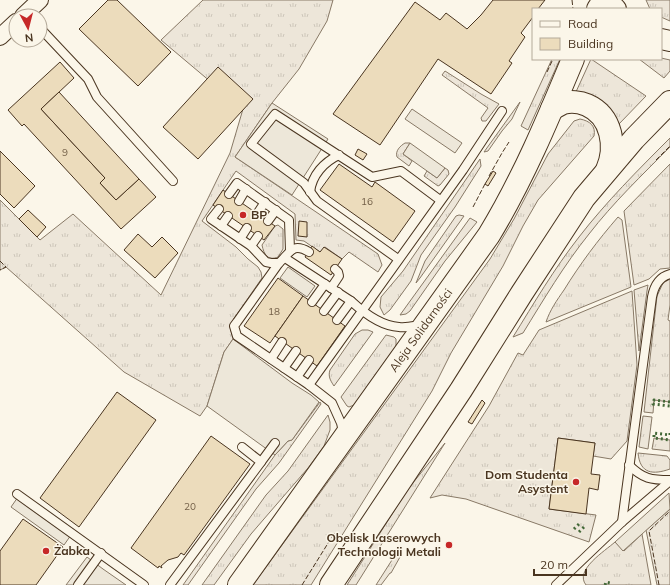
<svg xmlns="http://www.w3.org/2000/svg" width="670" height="585" font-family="Mulish,sans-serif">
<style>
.grass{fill:url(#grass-tufts);stroke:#887966}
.parking{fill:#ede7d9;stroke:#887966}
.building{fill:#ecdcbc;stroke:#4a3520}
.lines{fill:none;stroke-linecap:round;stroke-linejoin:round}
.service-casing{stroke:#4a3520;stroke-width:10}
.minor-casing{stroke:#4a3520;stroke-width:18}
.tertiary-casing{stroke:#4a3520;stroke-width:22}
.primary-casing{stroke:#4a3520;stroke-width:24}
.service{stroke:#fbf6e9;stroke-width:8}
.minor{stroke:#fbf6e9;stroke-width:16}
.tertiary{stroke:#fbf6e9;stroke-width:20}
.primary{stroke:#fbf6e9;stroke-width:22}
.hedge{stroke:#436837;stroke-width:3;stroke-dasharray:2 3;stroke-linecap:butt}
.fence{stroke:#4a3520;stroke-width:1;stroke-dasharray:5 2;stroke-linecap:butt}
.poi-dot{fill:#c62828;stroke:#fbf6e9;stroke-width:1.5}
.labels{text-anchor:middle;stroke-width:3;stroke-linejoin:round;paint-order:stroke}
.number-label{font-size:10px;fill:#725f47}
.poi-label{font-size:12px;font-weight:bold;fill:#4a3520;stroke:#fbf6e9;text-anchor:start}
.street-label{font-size:12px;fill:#4a3520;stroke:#fbf6e9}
</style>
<defs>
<pattern id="grass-tufts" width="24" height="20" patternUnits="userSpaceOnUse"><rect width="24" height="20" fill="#ede6d9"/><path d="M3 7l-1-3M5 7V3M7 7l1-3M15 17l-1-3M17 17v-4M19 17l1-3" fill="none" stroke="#cdc6ba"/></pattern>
</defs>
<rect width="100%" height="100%" fill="#fbf6e9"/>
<g class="grass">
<path d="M203,0H333L327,21L299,69L272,103L235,157L378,254L382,265L378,272L349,252L342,259L325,247L320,252L304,241L296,240L295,214L236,171L202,221L236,247L248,259L258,267L261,272L262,278L233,320L230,327L233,339L224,352L207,406L200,416L124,372L6,267L0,270V200L40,240L73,214L161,295L230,153L243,109L161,40Z"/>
<path d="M646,0H670V21L661,17V9H650Z"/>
<path d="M661,58L670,60V71L664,78L639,59Z"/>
<path d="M552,59H560L528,130L521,126Z"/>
<path d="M591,59L646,96L619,124L575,94Z"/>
<path d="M445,71L481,94L499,104L486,121H482L481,118L488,108L442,75Z"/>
<path d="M520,102L512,119L502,131L488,151L484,152Z"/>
<path d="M580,119C590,121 596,126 594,136L538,200L523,226L503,266L451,353L432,391L311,585H253L490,259L514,219L548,154L574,121Z"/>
<path d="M670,138V147C642,175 613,203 589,234C564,265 544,299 523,333L513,337C534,303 554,269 579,237C606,202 638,170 670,138Z"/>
<path d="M405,143H410L403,154L412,161L409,166L397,157C395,151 400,146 405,143Z"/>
<path d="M480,159L481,166L455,207L421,255L411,281L390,310L384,315L380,307L381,297L403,271Z"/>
<path d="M670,164V268L660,269L649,279L634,285L624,211Z"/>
<path d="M445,168L448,170L449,174L440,185L438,186L424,176L427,171L437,178Z"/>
<path d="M459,215L464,216L420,278L416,283L425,261L456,216Z"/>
<path d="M618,217L622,220L631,287L546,322C550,310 557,300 564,290C580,264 598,240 618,217Z"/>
<path d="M470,218L477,222L445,261L410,311L406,314L400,315Z"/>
<path d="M278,225L283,229V249L278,257C268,261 264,255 262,245L275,226Z"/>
<path d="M670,279V305L668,320L670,321V402L654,400L653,413L644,412L657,296L663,283Z"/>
<path d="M648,285L647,291L639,351L634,290Z"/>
<path d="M632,291L637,365L627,441L611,459L593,456L595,443L558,438L549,509L596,515L589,542L466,499L442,495L430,498L489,406L518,353L523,355L539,330Z"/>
<path d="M362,330H368L373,332L334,386C330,380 328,376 330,370L355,334Z"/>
<path d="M386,335L394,337L396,339V346L354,405L349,407L347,406L341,397Z"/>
<path d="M320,402L321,404L279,463L256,489L188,585H183L275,455L288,441L292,440Z"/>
<path d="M328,415L330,422V430L324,446L308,468L251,534L214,585H202L266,495L288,471Z"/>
<path d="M643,416L652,417L648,449L639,447Z"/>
<path d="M654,438L670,440V451L652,449Z"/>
<path d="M445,443L356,585H347L408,489Z"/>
<path d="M638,453L667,456L670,460V469C653,475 640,474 638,453Z"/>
<path d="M670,509V585H657L646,530Z"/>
<path d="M642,534L651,585H586C574,570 605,551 615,542L624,551Z"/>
<path d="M399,549L400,557L391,573H390L381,585H376Z"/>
</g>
<g class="parking">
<path d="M272,103L328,139L292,195L235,157Z"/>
<path d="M412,109L462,143L455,153L405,119Z"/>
<path d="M410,143L445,168L437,178L403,154Z"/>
<path d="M288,267L315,286L307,297L280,278Z"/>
<path d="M233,339L292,383L311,395L319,402L292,440L288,441L275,455L207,406L224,352Z"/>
<path d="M669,493L670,509L623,551L615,542Z"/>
<path d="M18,497L71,535L64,545L11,507Z"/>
<path d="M87,557L103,569L126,585H66Z"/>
</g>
<g class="building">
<path d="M108,0H117L171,52L138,86L79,29Z"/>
<path d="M493,0H545L538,9H533V17L521,33L525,37L509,61L512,63L491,94L438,59L380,145L333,114L415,2L440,20L446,13L467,29L481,15Z"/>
<path d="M60,62L74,78L41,109L105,178L100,183L116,200L139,179L156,197L121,229L24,124L22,126L8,110Z"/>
<path d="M218,67L253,99L198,159L163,127Z"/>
<path d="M59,92L139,179L116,200L100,183L105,178L41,109Z"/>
<path d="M358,149L367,154L363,160L355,155Z"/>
<path d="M0,151L35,186L14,208L0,194Z"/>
<path d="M339,164L372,187L375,182L415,211L393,242L320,190Z"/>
<path d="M493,171L496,173L488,186L485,184Z"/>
<path d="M223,190L275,226L264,240L213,205Z"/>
<path d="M28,210L46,227L37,237L19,219Z"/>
<path d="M299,221L307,222V237L298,236Z"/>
<path d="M138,234L152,247L162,237L178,253L155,278L124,250Z"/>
<path d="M312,246L320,252L324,247L342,259L331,275L305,257Z"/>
<path d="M278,278L303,296L270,343L244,326Z"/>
<path d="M303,296L345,326L317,366L275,336Z"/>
<path d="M117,392L156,420L79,527L40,498Z"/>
<path d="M482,400L485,403L472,424L468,422Z"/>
<path d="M211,436L250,464L184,555L181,553L178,557L168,560L161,566L162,568L159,566L158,568L131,548Z"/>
<path d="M558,438L595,443L591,474L600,475L598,490L589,488L586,514L549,509Z"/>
<path d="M23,519L63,547L36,585H0V551Z"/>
</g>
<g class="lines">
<g class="service-casing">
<g id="service">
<path d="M40,28L88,79L97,97L173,181"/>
<path d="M310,192C312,175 324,162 339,155"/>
<path d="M229,194L237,183L289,220L290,251"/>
<path d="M239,201L246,189"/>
<path d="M219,209L211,219L251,246L266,262L271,263H279"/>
<path d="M257,214L265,202"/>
<path d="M268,221L276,210"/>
<path d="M221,226L228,216"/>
<path d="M240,239L247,228"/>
<path d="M251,246L258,236"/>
<path d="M309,252C292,242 290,253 279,263L237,322L234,326L237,336L309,385L332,403L341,423L343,432"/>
<path d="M285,258L351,301"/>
<path d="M398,259L317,201L304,183L251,144L275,114L372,177L401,171L440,200"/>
<path d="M331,288L339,276L338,272L335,269"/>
<path d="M312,302L325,284"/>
<path d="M324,311L338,292"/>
<path d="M337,320L351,301C364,313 381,326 399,327C406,328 414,326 421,325"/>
<path d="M271,359L282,342"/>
<path d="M284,368L296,351"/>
<path d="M297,377L309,360"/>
<path d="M309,385L463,170L502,111"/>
<path d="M261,462L275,443"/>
<path d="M629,465C643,479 651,480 670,480"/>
<path d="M17,494L144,585"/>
<path d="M622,522L652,297C654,286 659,277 670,274"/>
<path d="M78,585L101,553"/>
<path d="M170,585L261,462L242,447"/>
<path d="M556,585L622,522L670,481"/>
</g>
</g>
<g class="minor-casing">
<g id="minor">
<path d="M23,16L40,0"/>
<path d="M0,37L16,22"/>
</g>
</g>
<g class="tertiary-casing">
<g id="tertiary">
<path d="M607,0L616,9"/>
<path d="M661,39L670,41"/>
</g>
</g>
<g class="primary-casing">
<g id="primary">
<path d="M598,9L604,0"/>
<path d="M552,109C555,107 559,105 563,103C570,101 580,102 587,105C612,116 617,147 607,170"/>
<path id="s1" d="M239,585L489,235C523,179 548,119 573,59"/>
<path d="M331,585L461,390L522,293L584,198L634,139L670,102"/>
</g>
</g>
<use href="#service" class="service"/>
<use href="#minor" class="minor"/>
<use href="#tertiary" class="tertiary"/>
<use href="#primary" class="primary"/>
<g class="hedge">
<path d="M670,402L654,400L653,404L670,406"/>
<path d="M670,433V435L654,433V438L670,440"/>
<path d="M574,529L580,523"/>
<path d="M579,532L585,526"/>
<path d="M605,585L606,582L610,583"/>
</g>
<g class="fence">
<path d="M572,0L573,9"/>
<path d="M547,72L553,59"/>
<path d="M656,160L670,146"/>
<path d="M489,176L502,153L509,142"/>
<path d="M473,207L486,182"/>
<path d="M0,261L6,267L0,270"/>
<path d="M302,585L335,532"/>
<path d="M659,585L649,531L670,511"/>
</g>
</g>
<g class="poi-dot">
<circle cx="243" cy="215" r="4"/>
<circle cx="576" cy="482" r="4"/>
<circle cx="449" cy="545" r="4"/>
<circle cx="46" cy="551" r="4"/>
</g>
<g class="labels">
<g class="number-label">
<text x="65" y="156">9</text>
<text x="367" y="205">16</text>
<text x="274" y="315">18</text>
<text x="190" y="510">20</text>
</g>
<g class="poi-label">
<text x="251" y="219">BP</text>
<text x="568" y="479" text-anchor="end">Dom Studenta<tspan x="568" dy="14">Asystent</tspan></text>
<text x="441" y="542" text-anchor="end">Obelisk Laserowych<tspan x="441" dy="14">Technologii Metali</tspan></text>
<text x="54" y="555">Żabka</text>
</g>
<g class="street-label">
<text dy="4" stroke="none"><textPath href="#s1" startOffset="313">Aleja Solidarności</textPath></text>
</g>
</g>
<rect x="532" y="8" width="130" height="52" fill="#fbf6e9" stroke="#b4a999"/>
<rect x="540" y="21" width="20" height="6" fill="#fbf6e9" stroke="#b4a999"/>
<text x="568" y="28" font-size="12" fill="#4a3520">Road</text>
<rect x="540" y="38" width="20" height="12" fill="#ecdcbc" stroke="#b4a999"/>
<text x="568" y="48" font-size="12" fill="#4a3520">Building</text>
<g transform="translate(28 28) rotate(173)"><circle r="19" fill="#fbf6e9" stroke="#b4a999"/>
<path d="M0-3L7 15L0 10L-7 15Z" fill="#c62828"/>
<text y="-6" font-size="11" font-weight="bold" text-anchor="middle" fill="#4a3520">N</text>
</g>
<path d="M534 569v6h52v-6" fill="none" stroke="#4a3520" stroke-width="2"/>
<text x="540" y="569" font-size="12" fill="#4a3520" stroke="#fbf6e9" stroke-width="3" paint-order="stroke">20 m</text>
</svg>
